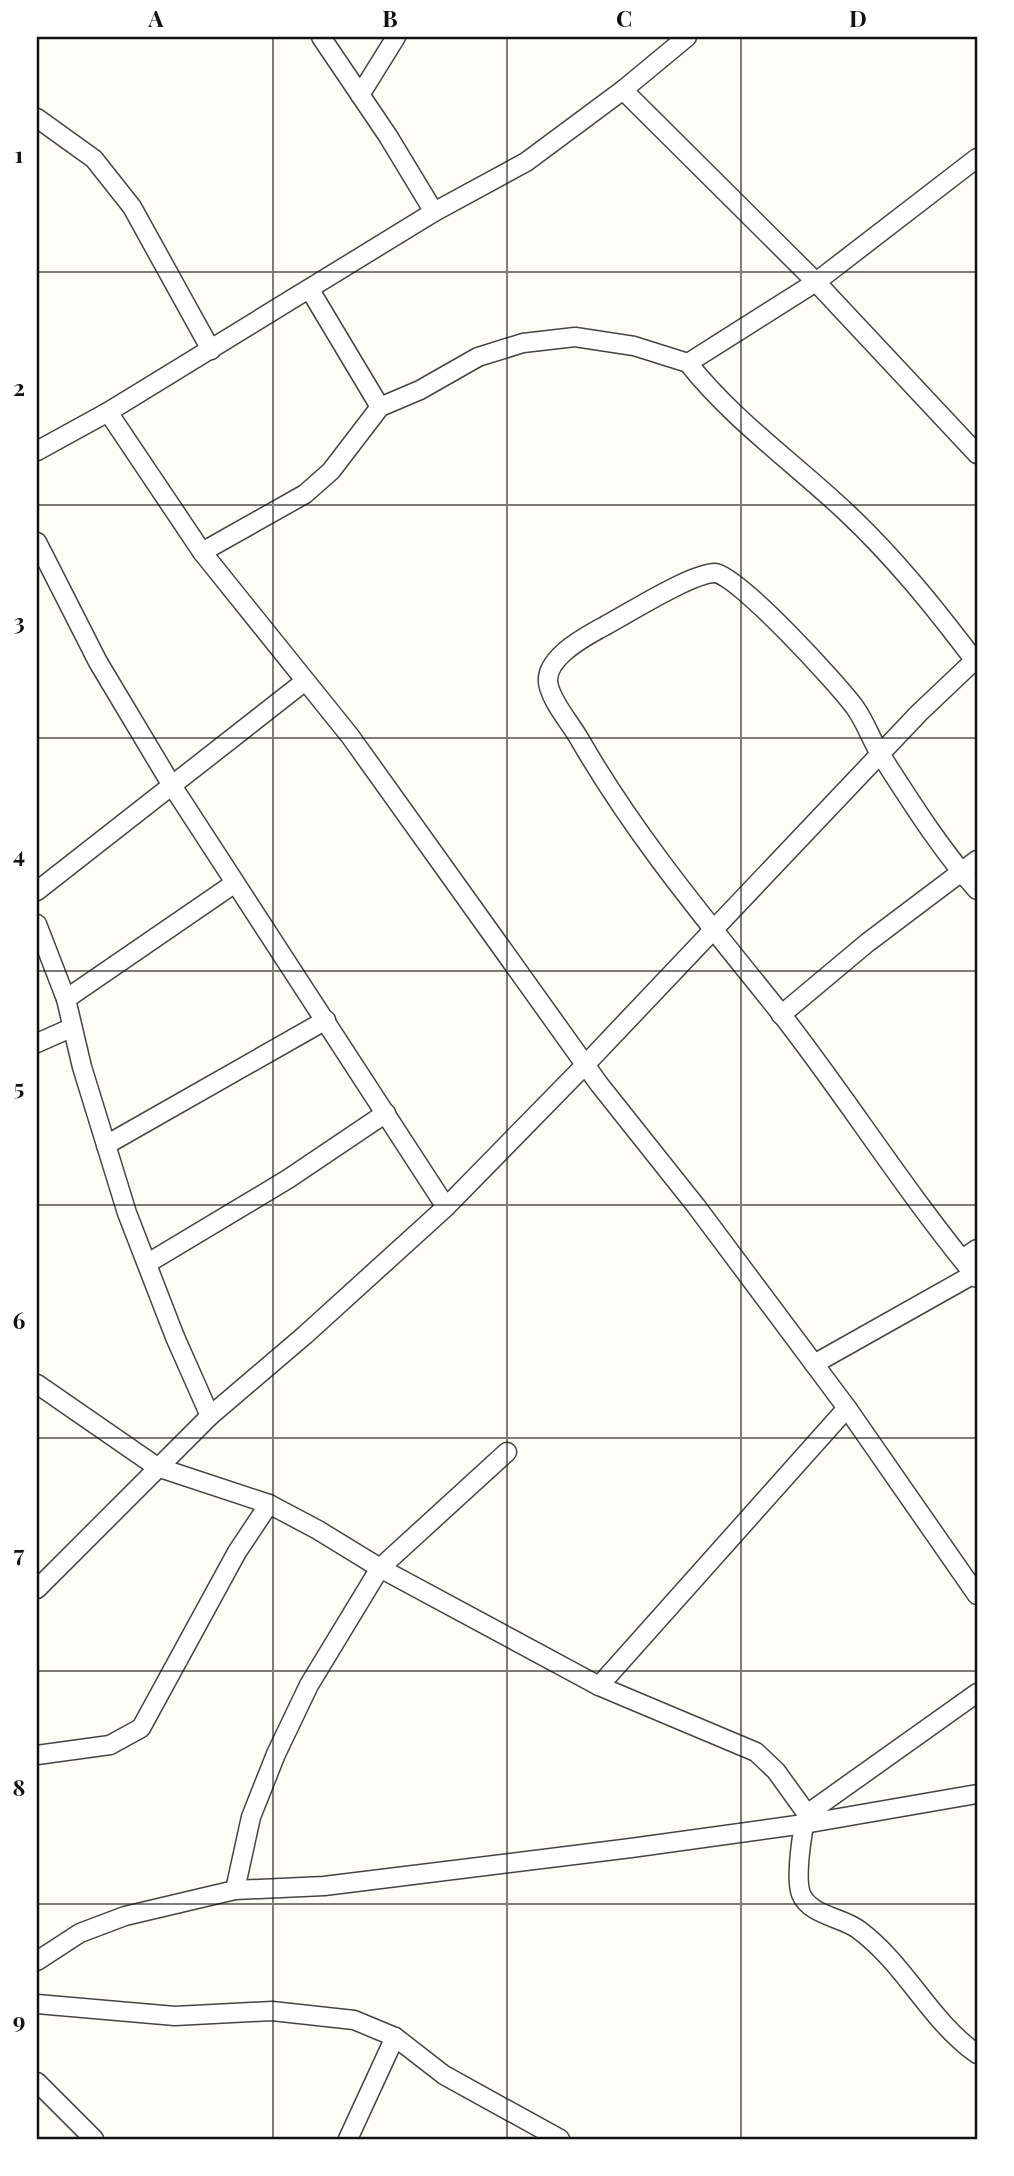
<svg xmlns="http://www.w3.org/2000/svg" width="1014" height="2176" font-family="'Playfair Display',serif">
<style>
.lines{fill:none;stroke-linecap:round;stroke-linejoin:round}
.street-casing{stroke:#444;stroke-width:21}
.street{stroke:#fff;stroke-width:18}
.grid{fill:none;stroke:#111;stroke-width:2;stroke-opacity:0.55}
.neatline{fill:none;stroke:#111;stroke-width:2.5}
.grid-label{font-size:23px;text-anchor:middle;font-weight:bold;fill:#111}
</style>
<rect width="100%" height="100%" fill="#fefcf6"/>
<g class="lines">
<g class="street-casing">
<g id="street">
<path d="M321,37L388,136L434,212"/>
<path d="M623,90L816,282L977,454"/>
<path d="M360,95L396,37"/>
<path d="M37,118L94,159L132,207L211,350"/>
<path d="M310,290L380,407"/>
<path d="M688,363C733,420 793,462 846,512C894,557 935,608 975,661"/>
<path d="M108,412L202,552L350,736L599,1084L696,1206L847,1408L977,1595"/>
<path d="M37,451L108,412L434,212L526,162L623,90L687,37"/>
<path d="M37,542L98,662L171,784L446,1207"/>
<path d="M202,552L305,494L331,471L380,407L420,390L478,357L523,343L575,337L634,346L688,363L816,282L977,158"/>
<path d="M977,890C941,850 911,802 882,757C872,742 866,723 856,709C840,686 736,573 715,573C691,573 624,616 599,629C581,639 541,661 549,687C554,705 571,724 580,740C637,839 711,926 782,1015C849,1101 907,1194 977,1278"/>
<path d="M37,891L304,682"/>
<path d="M37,924L66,999L82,1067L127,1213L175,1337L210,1416"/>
<path d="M66,999L235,883"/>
<path d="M781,1015L867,943L977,860"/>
<path d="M37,1043L71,1028"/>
<path d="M106,1145L326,1020"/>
<path d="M962,1259L977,1249"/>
<path d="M148,1263L288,1179L386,1113"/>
<path d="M814,1364L974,1274"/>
<path d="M37,1384L157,1467L269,1504L318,1530L380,1568L599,1686L756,1752L776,1771L807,1814"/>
<path d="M37,1589L210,1416L305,1335L446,1207L587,1063L919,713L977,658"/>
<path d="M599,1686L847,1408"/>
<path d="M977,1693L807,1814C802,1830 795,1878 801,1894C810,1916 843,1917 859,1930C907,1966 929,2020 977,2054"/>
<path d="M37,1755L110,1745L141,1728L237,1552L269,1504"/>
<path d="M235,1890L251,1817L276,1754L309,1685L380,1568L507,1452"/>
<path d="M37,1961L80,1933L125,1916L235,1890L324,1886L631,1848L804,1824L977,1794"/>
<path d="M37,2004L175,2016L272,2011L354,2020L395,2037L444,2075L560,2139"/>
<path d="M37,2082L94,2139"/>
<path d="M348,2139L395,2037"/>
</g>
</g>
<use href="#street" class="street"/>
</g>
<path class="grid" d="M273,37V2139M507,37V2139M741,37V2139M37,272H977M37,505H977M37,738H977M37,971H977M37,1205H977M37,1438H977M37,1671H977M37,1904H977"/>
<rect width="1014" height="2176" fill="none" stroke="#ffffff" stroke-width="77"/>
<rect x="38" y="38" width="938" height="2100" class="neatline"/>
<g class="grid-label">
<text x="156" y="27">A</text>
<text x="390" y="27">B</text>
<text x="624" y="27">C</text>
<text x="858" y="27">D</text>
<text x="19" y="163">1</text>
<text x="19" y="396">2</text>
<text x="19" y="630">3</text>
<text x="19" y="863">4</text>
<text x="19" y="1096">5</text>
<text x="19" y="1329">6</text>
<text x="19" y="1562">7</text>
<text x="19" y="1796">8</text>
<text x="19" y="2029">9</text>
</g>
</svg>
